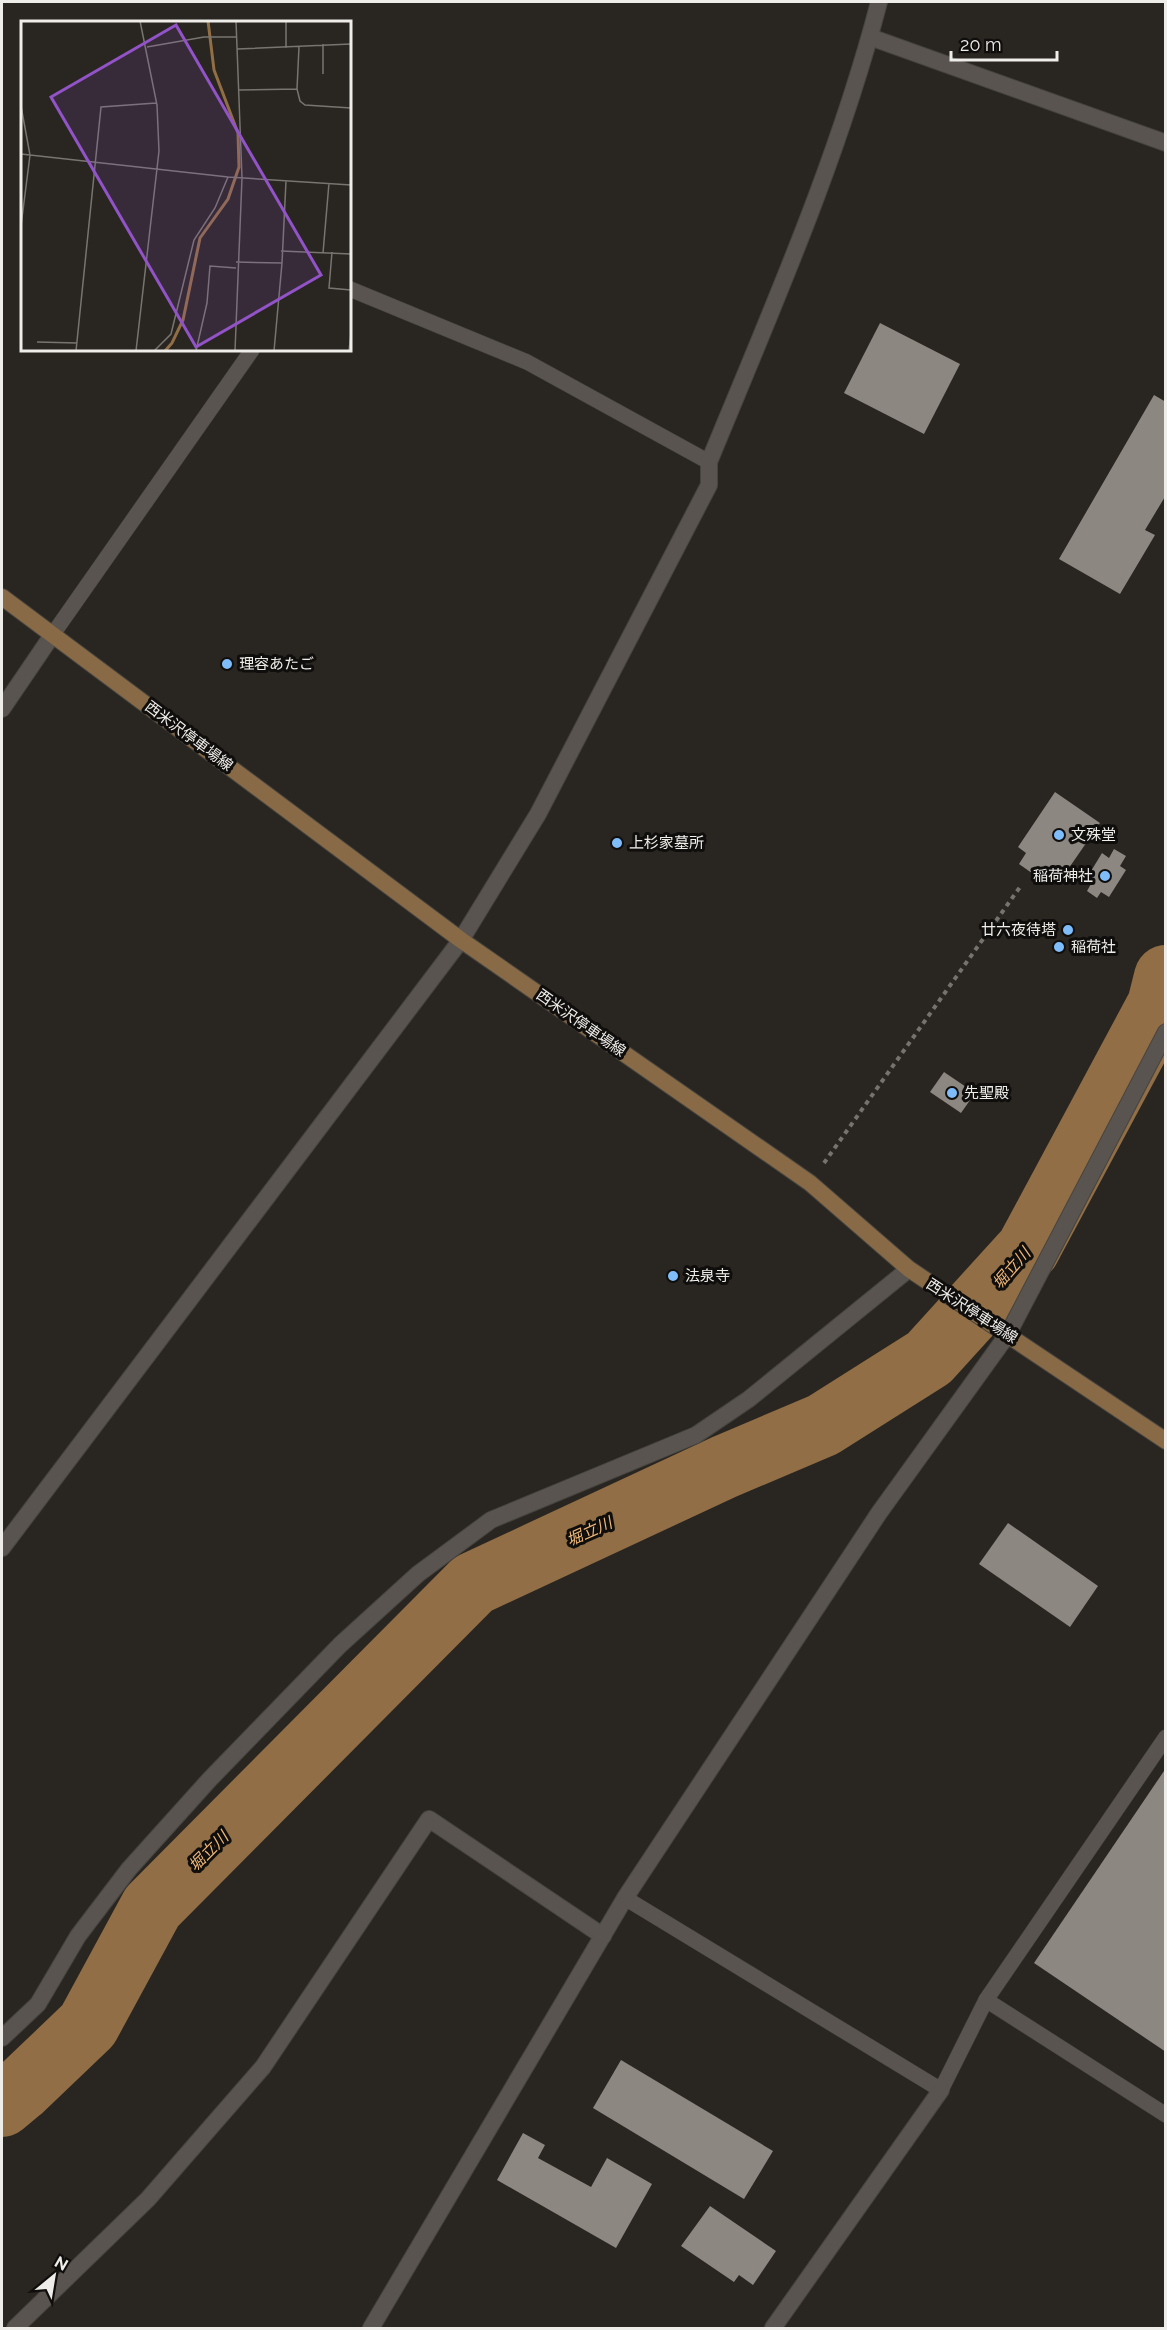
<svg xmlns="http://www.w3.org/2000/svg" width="1167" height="2330" font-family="Raleway,'Noto Sans JP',sans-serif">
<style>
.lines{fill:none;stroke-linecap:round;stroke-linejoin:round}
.river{stroke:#916e45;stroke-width:64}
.building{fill:#8d8782}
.service-casing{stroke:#464440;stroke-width:16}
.minor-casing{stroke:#464440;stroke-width:18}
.tertiary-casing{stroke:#464440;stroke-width:18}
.secondary-casing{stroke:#464440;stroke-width:18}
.path{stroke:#76726e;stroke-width:4;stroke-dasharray:4.5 4.5;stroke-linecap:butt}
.service{stroke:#59544f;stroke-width:15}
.minor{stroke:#59544f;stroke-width:16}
.tertiary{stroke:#59544f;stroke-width:16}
.secondary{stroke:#886b46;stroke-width:16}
.poi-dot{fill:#7fbdfa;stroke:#100e0c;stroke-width:2}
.labels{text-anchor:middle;stroke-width:6;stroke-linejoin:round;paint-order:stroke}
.poi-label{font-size:15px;fill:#efedea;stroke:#100e0c;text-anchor:start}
.street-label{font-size:15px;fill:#efedea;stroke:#100e0c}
.water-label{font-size:16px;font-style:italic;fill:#efb778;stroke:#100e0c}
.inset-river{fill:none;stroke:#916e45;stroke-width:3}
.inset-road{fill:none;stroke:#787571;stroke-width:1.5}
.view{fill:#9253c8;fill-opacity:0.15;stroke:#9253c8;stroke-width:3}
.inset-edge{fill:none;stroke:#efedea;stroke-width:3}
</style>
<rect width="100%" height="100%" fill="#292520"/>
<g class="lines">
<path class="river" d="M2,2105L20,2090L88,2025L152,1907L473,1584L724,1467L823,1425L929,1358L1028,1249L1159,1005L1166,977"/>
</g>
<g class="building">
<path d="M880,323L960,364L924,434L844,393Z"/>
<path d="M1154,395L1166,402V495L1145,530L1155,535L1120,594L1059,559Z"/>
<path d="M1055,792L1100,823L1062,878L1053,872L1046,883L1019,864L1026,853L1018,847Z"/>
<path d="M1114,849L1126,856L1120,866L1126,870L1109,897L1101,892L1097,898L1087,891L1091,884L1085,881L1102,853L1109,858Z"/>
<path d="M944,1072L975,1093L961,1113L930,1092Z"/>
<path d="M1008,1523L1098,1586L1070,1627L979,1564Z"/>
<path d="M1166,1768V2052L1034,1963Z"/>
<path d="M621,2060L773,2151L744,2199L593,2108Z"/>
<path d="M523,2133L545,2145L538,2158L591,2187L607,2158L652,2184L616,2248L497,2180Z"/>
<path d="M710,2206L776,2251L753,2285L739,2275L734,2282L681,2246Z"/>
</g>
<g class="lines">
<g class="service-casing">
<g id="service">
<path d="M350,289L527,362L709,462"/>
<path d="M53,634L252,350"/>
<path d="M625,1898L941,2090L986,2000L1166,1737"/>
<path d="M986,2000L1166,2115"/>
</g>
</g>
<g class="minor-casing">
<g id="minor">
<path d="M870,37L1166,143"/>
<path d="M2,709L53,634"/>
<path d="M1008,1334L1166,1032"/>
<path d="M2,1548L461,940L538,814L709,485V462C771,311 838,160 879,2"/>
<path d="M2,2038L38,2004L78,1936L129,1869L210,1779L340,1645L418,1574L491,1520L696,1435L749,1399L909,1269"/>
<path d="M15,2328L148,2199L263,2067L429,1819L603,1936"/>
<path d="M773,2328L941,2090"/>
</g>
</g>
<g class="tertiary-casing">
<path id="tertiary" d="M371,2328L625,1898L879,1513L1008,1334"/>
</g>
<g class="secondary-casing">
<path id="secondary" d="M2,597L461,940L810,1183L909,1269L1166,1441"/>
</g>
<path class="path" d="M824,1163L1020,887"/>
<use href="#service" class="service"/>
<use href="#minor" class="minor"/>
<use href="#tertiary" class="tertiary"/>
<use href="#secondary" class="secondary"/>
</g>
<g class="poi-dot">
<circle cx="227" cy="664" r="6"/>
<circle cx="1059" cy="835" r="6"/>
<circle cx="617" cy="843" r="6"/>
<circle cx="1105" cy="876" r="6"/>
<circle cx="1068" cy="930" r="6"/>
<circle cx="1059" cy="947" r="6"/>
<circle cx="952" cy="1093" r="6"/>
<circle cx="673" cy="1276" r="6"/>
</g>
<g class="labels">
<g class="poi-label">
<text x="239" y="669">理容あたご</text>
<text x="1071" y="840">文殊堂</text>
<text x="629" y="848">上杉家墓所</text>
<text x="1093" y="881" text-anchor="end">稲荷神社</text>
<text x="1056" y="935" text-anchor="end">廿六夜待塔</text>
<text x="1071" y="952">稲荷社</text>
<text x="964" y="1098">先聖殿</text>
<text x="685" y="1281">法泉寺</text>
</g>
<g class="street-label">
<text transform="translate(189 736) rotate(37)" y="5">西米沢停車場線</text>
<text transform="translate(581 1023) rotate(35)" y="5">西米沢停車場線</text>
<text transform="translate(972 1311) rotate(33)" y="5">西米沢停車場線</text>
</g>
<g class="water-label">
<text transform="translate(1011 1268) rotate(-49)" y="6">堀立川</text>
<text transform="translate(589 1531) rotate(-24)" y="6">堀立川</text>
<text transform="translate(208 1851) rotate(-45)" y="6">堀立川</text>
</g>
</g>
<g transform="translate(21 21)">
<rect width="330" height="330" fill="#292520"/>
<path class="inset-river" d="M144,330L151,322L162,299L179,217L207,178L218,146L217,112L193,49L187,0"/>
<path class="inset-road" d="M265,0V27M126,26L183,16H215M278,26L276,68L279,80L284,84L330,87M216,28L330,23M302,53V23M217,69L276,68M0,85L9,134L0,205M0,133L207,156L330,164M260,230L330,233M311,231L308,267L330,269M302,232L308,162M215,241L261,242L265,160M16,321L56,322M55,330L80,86L135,82M115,330L138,130L136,84L119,0M133,330L150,313L173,219L194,187L207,156M175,330L186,282L189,245L215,247M214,330L221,157L215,0M253,330L261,242M328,330L330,312"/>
<path class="view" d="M155,4L300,254L175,326L30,76Z"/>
<rect width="330" height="330" class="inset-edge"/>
</g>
<rect width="1167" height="2330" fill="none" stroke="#efedea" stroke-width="6"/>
<g transform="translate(54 2276) rotate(30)" stroke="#100e0c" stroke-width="4.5" paint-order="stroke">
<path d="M0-4.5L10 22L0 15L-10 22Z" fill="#efedea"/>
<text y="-9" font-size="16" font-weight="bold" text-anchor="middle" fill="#efedea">N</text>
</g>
<path d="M951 51v9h106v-9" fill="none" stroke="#efedea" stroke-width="3"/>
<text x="960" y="51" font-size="18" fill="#efedea" stroke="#100e0c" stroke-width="4.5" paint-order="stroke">20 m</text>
</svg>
